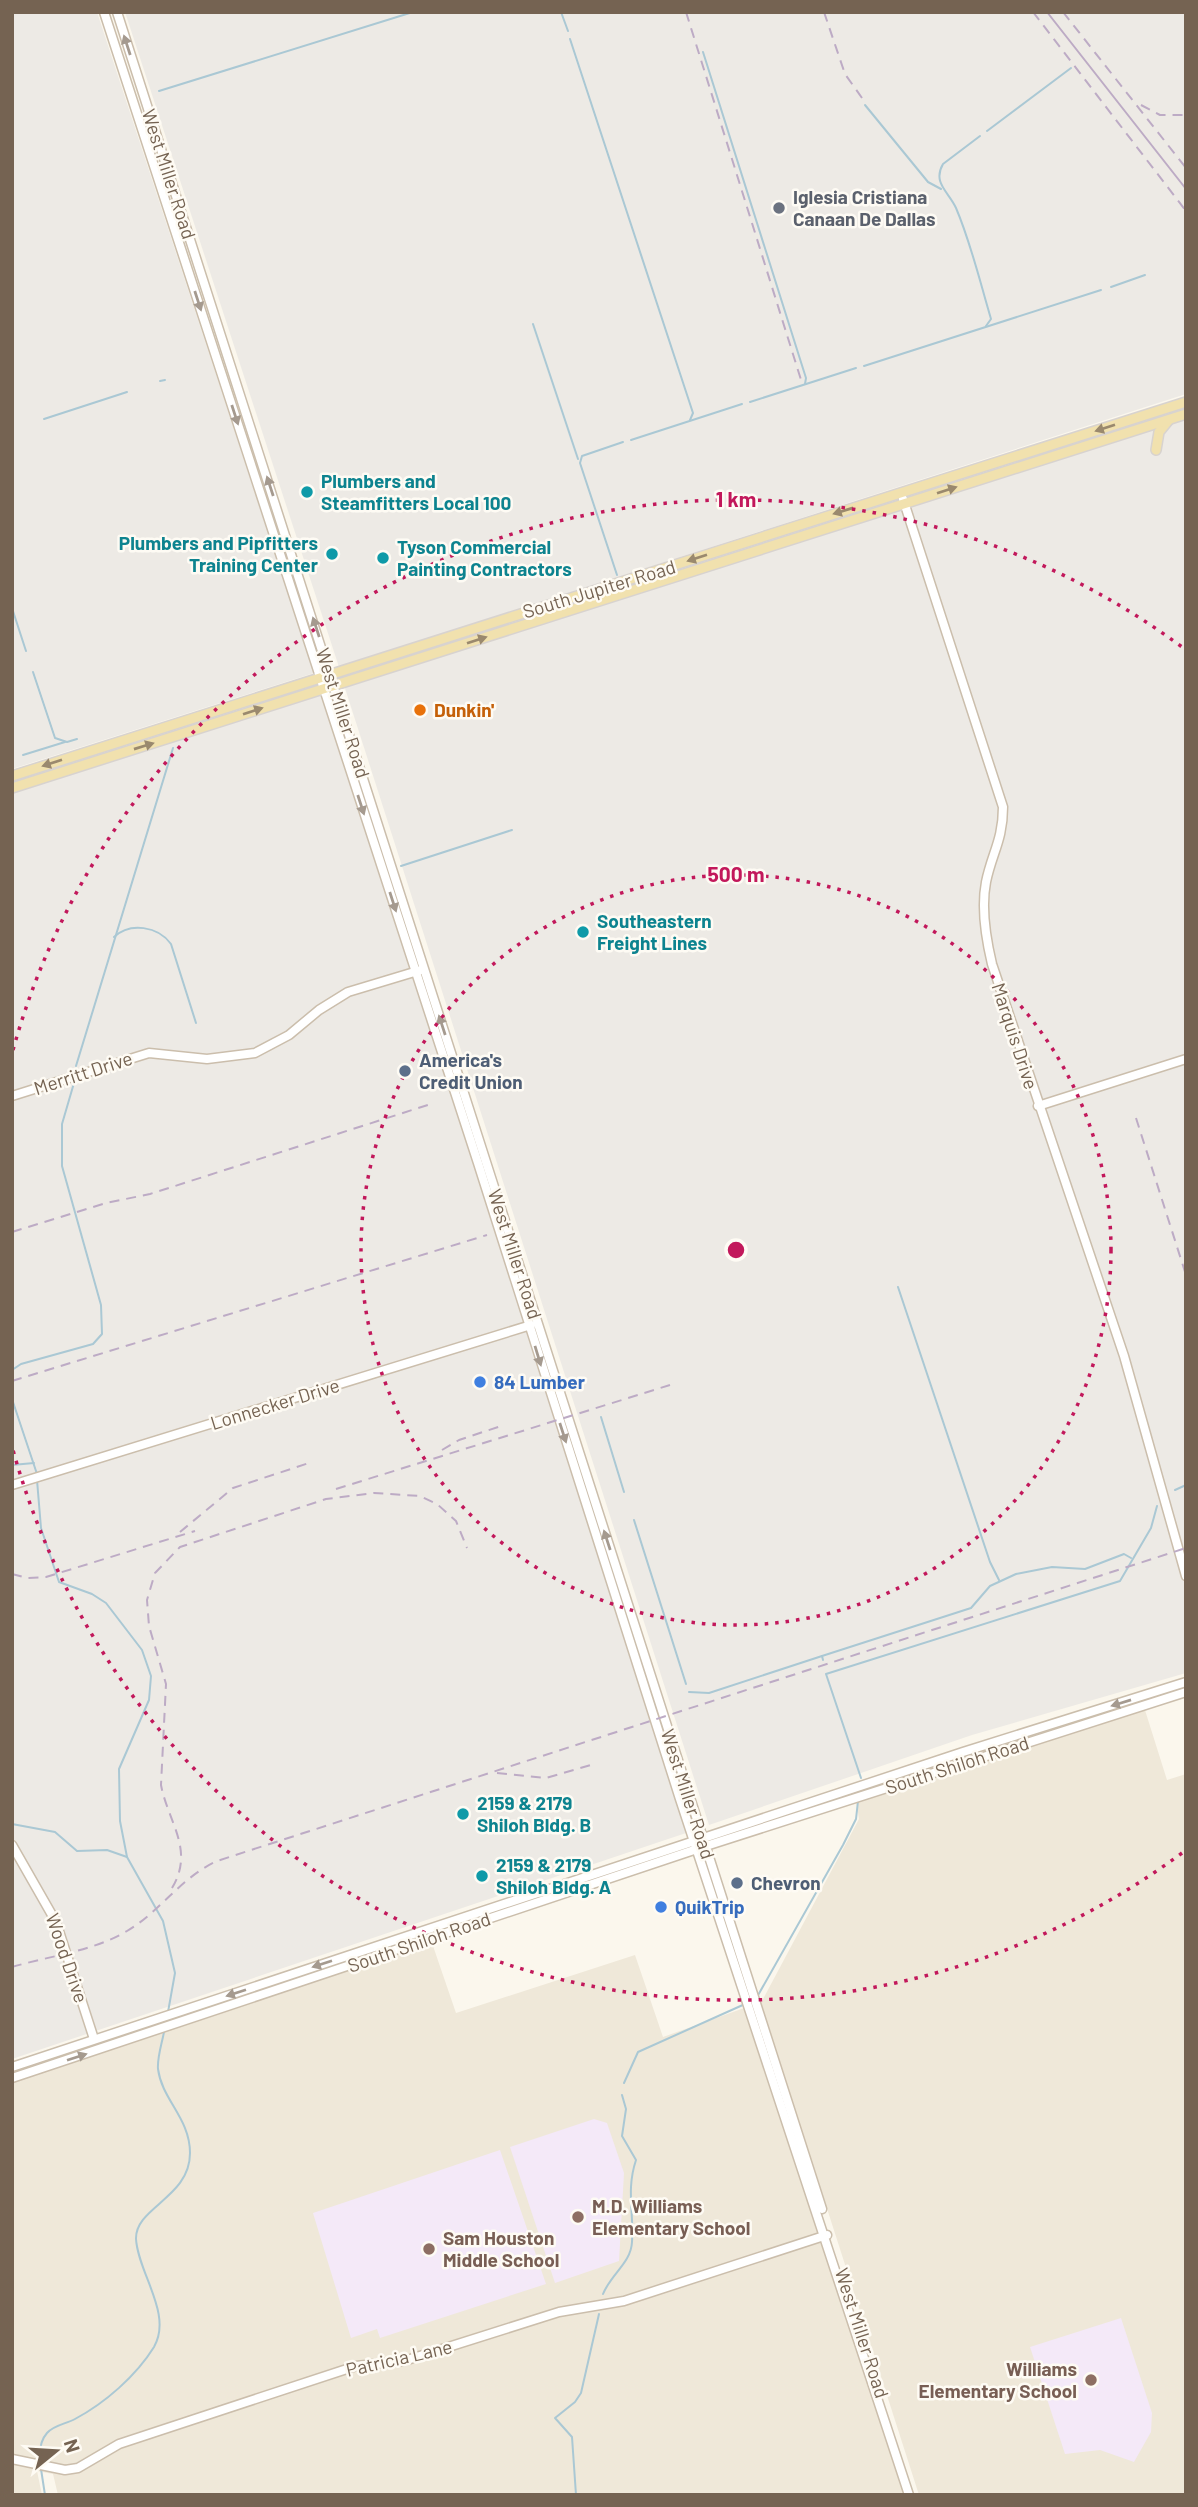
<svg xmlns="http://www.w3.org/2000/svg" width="1198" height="2507" font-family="Barlow,sans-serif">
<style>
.residential{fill:#efe8d9}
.industrial{fill:#edeae5}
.education{fill:#f4e9f8}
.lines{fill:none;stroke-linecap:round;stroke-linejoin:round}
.stream{stroke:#aac8d4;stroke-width:2}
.secondary-casing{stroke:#cbbeac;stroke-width:11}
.primary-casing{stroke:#d8d3cf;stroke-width:12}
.secondary{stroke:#fff;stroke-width:8}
.primary{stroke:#f1e1ae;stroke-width:9}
.tram{stroke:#bdabc5;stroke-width:2}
.rail{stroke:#bdabc5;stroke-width:2;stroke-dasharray:10 7;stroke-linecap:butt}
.oneway{fill:#a59a8f}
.oneway2{fill:#9a896e}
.ring{fill:none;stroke:#c2185b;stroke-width:3.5;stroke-dasharray:3.5 7}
.worship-dot{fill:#6b7280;stroke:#fefbf4;stroke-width:2.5}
.culture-dot{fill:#0f9aa8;stroke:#fefbf4;stroke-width:2.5}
.food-dot{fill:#e8710a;stroke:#fefbf4;stroke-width:2.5}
.service-dot{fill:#5c6f8a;stroke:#fefbf4;stroke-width:2.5}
.shop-dot{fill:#3f7fe0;stroke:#fefbf4;stroke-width:2.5}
.education-dot{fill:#8d6e63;stroke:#fefbf4;stroke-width:2.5}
.labels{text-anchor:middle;stroke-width:5;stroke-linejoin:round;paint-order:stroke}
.street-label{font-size:19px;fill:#756352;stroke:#fefbf4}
.worship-label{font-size:19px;font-weight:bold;fill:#5b616d;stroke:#fefbf4;text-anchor:start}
.culture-label{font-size:19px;font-weight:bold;fill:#0d838f;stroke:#fefbf4;text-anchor:start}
.food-label{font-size:19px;font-weight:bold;fill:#c56008;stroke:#fefbf4;text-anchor:start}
.service-label{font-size:19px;font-weight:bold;fill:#4e5e75;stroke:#fefbf4;text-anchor:start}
.shop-label{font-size:19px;font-weight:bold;fill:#366cbe;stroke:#fefbf4;text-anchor:start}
.education-label{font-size:19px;font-weight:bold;fill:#785e54;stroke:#fefbf4;text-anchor:start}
.centre{fill:#c2185b;stroke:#fefbf4;stroke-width:3.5}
.ring-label{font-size:21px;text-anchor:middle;font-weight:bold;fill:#c2185b;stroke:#fefbf4;stroke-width:5;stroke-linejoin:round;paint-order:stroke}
</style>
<rect width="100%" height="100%" fill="#fbf7ed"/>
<g class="residential">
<path d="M1144,1707L1167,1780L1186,1774V2495H919L761,2003L859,1819L856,1800Z"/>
<path d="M432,1943L456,2013L635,1955L663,2037L747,2007L904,2495H58L53,2474L37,2471L42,2495H12V2081Z"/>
</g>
<g class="industrial">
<path d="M12,12H97L314,673L12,769Z"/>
<path d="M125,12H1186V394L339,667Z"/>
<path d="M1186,418V1673L972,1735L709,1825L344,685Z"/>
<path d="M323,692L689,1832L12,2059V791Z"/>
</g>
<g class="education">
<path d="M594,2119L607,2123L624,2173L619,2261L555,2283L510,2147Z"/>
<path d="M500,2150L546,2284L380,2338L377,2329L351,2338L313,2213Z"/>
<path d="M1121,2318L1152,2413L1151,2432L1134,2462L1100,2450L1065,2454L1030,2347Z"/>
</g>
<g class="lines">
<g class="stream">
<path d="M561,12L568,31"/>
<path d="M570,39L693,413L690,420"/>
<path d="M703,52L806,378L805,384"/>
<path d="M159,91L413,12"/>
<path d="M865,105L928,182L941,189"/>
<path d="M987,131L1071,68"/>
<path d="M980,136L943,164C932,183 949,192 956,208C971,243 980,282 991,319L986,326"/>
<path d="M1111,287L1145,275"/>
<path d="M533,324L578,459"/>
<path d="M864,366L1101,290"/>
<path d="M160,381L165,380"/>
<path d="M750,402L856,368"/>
<path d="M44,419L127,392"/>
<path d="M631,440L742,404"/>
<path d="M617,575L580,463L582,456L623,442"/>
<path d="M12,608L26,651"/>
<path d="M33,672L55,738L67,742L77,739"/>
<path d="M23,755L65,742"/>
<path d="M401,866L512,830"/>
<path d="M114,937C130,922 158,926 171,944L196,1023"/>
<path d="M76,1066L173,748"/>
<path d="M898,1287L990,1562L999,1580"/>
<path d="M12,1370L21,1364L93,1344L102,1334L101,1305L62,1166V1124L74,1083"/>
<path d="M12,1399L37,1474"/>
<path d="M601,1417L624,1492"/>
<path d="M12,1465L34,1463"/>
<path d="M37,1480L41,1528L59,1582L92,1594L106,1603L142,1650L151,1676L149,1700L119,1769L120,1821L127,1857L163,1921L175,1973L168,2012"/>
<path d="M1175,1490L1186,1485"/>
<path d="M634,1520L686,1684"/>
<path d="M822,1656L971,1608L990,1586L1016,1574L1052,1567L1085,1569L1124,1554L1131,1558"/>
<path d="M689,1692L709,1693L822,1656L823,1660"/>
<path d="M861,1778L826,1674L1120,1581L1151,1528L1157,1506"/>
<path d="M12,1824L55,1832L77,1851L107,1850L127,1857"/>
<path d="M757,1997L843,1845L856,1819L858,1801"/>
<path d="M624,2083L638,2052L745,2004"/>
<path d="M603,2294C611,2274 631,2263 632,2242C634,2212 626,2190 636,2160L622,2136L626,2109L622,2095"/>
<path d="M40,2463C39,2453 39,2442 47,2433C54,2425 66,2424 75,2419C105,2403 136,2376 154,2347C173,2314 138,2273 136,2239C135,2207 190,2198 190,2153C190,2118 162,2100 158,2069C157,2058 162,2043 164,2032"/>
<path d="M41,2469L45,2495"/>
<path d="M576,2495L572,2437L555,2418L575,2402L581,2393L599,2314"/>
</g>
<g class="secondary-casing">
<g id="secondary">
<path d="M104,12L478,1163L680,1799L909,2495"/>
<path d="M117,12L822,2209"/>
<path d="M903,499L1003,807C1003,840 992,853 986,882C981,908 986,939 992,964L1124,1356L1186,1576"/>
<path d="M12,1096L149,1053L207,1059L255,1053L289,1035L319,1010L348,992L421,970"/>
<path d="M1038,1106L1186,1059"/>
<path d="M12,1485L531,1325"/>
<path d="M12,1845L56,1922L94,2039"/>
<path d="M12,2067L963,1752L1186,1682"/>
<path d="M12,2078L706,1846L1186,1692"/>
<path d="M12,2459L65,2470L78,2468L119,2444L356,2366L404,2361L559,2312L624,2301L827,2235"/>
</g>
</g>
<g class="primary-casing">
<g id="primary">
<path d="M1156,450L1159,432L1168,421"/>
<path d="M12,776L1186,402"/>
<path d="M12,788L1186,414"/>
</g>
</g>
<use href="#secondary" class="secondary"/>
<use href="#primary" class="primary"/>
<path class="tram" d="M1047,12L1186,189"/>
<g class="rail">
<path d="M686,12L802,383"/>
<path d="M824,12L845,74L862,98"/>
<path d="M1033,12L1186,211"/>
<path d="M1063,12L1186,168"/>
<path d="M1141,105L1160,115H1186"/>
<path d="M1136,1118L1186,1275"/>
<path d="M12,1232L106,1203L150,1194L434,1103"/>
<path d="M12,1381L487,1235"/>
<path d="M442,1450L459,1440L501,1426"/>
<path d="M336,1489L670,1385"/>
<path d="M180,1532L233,1488L309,1463"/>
<path d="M12,1574L27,1578L46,1577L195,1531"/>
<path d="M497,1773L546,1778L591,1765"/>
<path d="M172,1888C195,1850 168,1822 161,1785L166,1684L149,1626L147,1600L155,1573L180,1547L326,1499L374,1493L420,1496L437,1504L456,1521L467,1548"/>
<path d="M12,1967C49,1956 94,1951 127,1931C161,1911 180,1878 217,1861L1186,1548"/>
</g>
</g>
<defs><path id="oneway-solid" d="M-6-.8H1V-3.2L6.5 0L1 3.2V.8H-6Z" transform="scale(1.75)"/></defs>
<g class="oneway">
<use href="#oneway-solid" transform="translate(127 45) rotate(-108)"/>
<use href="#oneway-solid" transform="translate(198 301) rotate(72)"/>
<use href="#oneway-solid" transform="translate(235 415) rotate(72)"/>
<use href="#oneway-solid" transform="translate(270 486) rotate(-108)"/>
<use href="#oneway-solid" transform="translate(316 627) rotate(-108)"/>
<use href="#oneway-solid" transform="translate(361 805) rotate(72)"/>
<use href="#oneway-solid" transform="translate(393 902) rotate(72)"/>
<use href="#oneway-solid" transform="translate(442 1025) rotate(-108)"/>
<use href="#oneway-solid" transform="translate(538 1356) rotate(73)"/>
<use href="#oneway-solid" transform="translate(563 1433) rotate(72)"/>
<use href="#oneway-solid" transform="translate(607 1540) rotate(-108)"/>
<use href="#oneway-solid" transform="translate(1121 1703) rotate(163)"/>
<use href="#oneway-solid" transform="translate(322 1964) rotate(162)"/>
<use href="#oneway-solid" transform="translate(236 1993) rotate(162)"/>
<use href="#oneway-solid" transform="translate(77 2057) rotate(-18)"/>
</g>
<g class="oneway2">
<use href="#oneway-solid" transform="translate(1105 428) rotate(162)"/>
<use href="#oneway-solid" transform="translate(947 490) rotate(-18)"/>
<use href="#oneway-solid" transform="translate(843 511) rotate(163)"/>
<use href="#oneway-solid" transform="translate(697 558) rotate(162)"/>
<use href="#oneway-solid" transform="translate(477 640) rotate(-18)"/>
<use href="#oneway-solid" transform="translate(253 711) rotate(-18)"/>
<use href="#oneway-solid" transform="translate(144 746) rotate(-17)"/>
<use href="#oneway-solid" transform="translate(52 763) rotate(162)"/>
</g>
<g class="ring">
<circle cx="736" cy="1250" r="375"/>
<path d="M1182 1853A750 750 0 0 1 13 1450M13 1050A750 750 0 0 1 1182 647"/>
</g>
<circle class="worship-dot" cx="779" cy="208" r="7"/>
<g class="culture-dot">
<circle cx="307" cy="492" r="7"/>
<circle cx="332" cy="554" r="7"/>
<circle cx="383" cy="558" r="7"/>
<circle cx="583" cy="932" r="7"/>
<circle cx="463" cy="1814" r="7"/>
<circle cx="482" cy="1876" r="7"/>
</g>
<circle class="food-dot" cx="420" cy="710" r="7"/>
<g class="service-dot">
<circle cx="405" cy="1071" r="7"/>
<circle cx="737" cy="1883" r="7"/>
</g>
<g class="shop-dot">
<circle cx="480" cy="1382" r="7"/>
<circle cx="661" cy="1907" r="7"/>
</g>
<g class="education-dot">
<circle cx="578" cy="2217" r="7"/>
<circle cx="429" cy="2249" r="7"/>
<circle cx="1091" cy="2380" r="7"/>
</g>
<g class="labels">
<g class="street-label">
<text transform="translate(169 174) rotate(72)" y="7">West Miller Road</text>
<text transform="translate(599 589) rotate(-17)" y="7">South Jupiter Road</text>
<text transform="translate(343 713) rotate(72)" y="7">West Miller Road</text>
<text transform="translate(1015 1036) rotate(72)" y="7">Marquis Drive</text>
<text transform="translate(83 1073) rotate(-18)" y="7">Merritt Drive</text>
<text transform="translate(515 1254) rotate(72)" y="7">West Miller Road</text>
<text transform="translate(275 1404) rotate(-17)" y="7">Lonnecker Drive</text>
<text transform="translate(957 1765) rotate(-18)" y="7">South Shiloh Road</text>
<text transform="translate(688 1794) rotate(72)" y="7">West Miller Road</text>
<text transform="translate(419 1942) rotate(-19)" y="7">South Shiloh Road</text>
<text transform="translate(67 1958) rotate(71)" y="7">Wood Drive</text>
<text transform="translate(862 2333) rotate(72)" y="7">West Miller Road</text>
<text transform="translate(399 2358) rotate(-13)" y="7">Patricia Lane</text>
</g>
<g class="worship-label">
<text x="793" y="204">Iglesia Cristiana<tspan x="793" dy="22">Canaan De Dallas</tspan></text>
</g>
<g class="culture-label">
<text x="321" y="488">Plumbers and<tspan x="321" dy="22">Steamfitters Local 100</tspan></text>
<text x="318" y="550" text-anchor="end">Plumbers and Pipfitters<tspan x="318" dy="22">Training Center</tspan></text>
<text x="397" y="554">Tyson Commercial<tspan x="397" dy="22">Painting Contractors</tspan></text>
<text x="597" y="928">Southeastern<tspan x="597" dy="22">Freight Lines</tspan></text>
<text x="477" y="1810">2159 &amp; 2179<tspan x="477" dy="22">Shiloh Bldg. B</tspan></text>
<text x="496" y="1872">2159 &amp; 2179<tspan x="496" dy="22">Shiloh Bldg. A</tspan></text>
</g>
<g class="food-label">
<text x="434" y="717">Dunkin'</text>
</g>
<g class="service-label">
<text x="419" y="1067">America's<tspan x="419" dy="22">Credit Union</tspan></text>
<text x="751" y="1890">Chevron</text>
</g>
<g class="shop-label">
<text x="494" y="1389">84 Lumber</text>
<text x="675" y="1914">QuikTrip</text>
</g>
<g class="education-label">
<text x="592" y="2213">M.D. Williams<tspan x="592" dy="22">Elementary School</tspan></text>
<text x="443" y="2245">Sam Houston<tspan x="443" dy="22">Middle School</tspan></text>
<text x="1077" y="2376" text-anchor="end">Williams<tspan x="1077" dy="22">Elementary School</tspan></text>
</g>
</g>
<circle cx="736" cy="1250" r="10" class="centre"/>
<g class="ring-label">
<text x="736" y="507">1 km</text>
<text x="736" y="882">500 m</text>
</g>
<rect width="1198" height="2507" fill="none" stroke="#756352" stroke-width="28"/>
<g transform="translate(56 2451) rotate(72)" stroke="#fefbf4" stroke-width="5" paint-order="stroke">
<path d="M0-5L12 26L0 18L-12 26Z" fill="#756352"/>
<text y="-10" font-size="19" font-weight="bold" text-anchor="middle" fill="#756352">N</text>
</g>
</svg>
